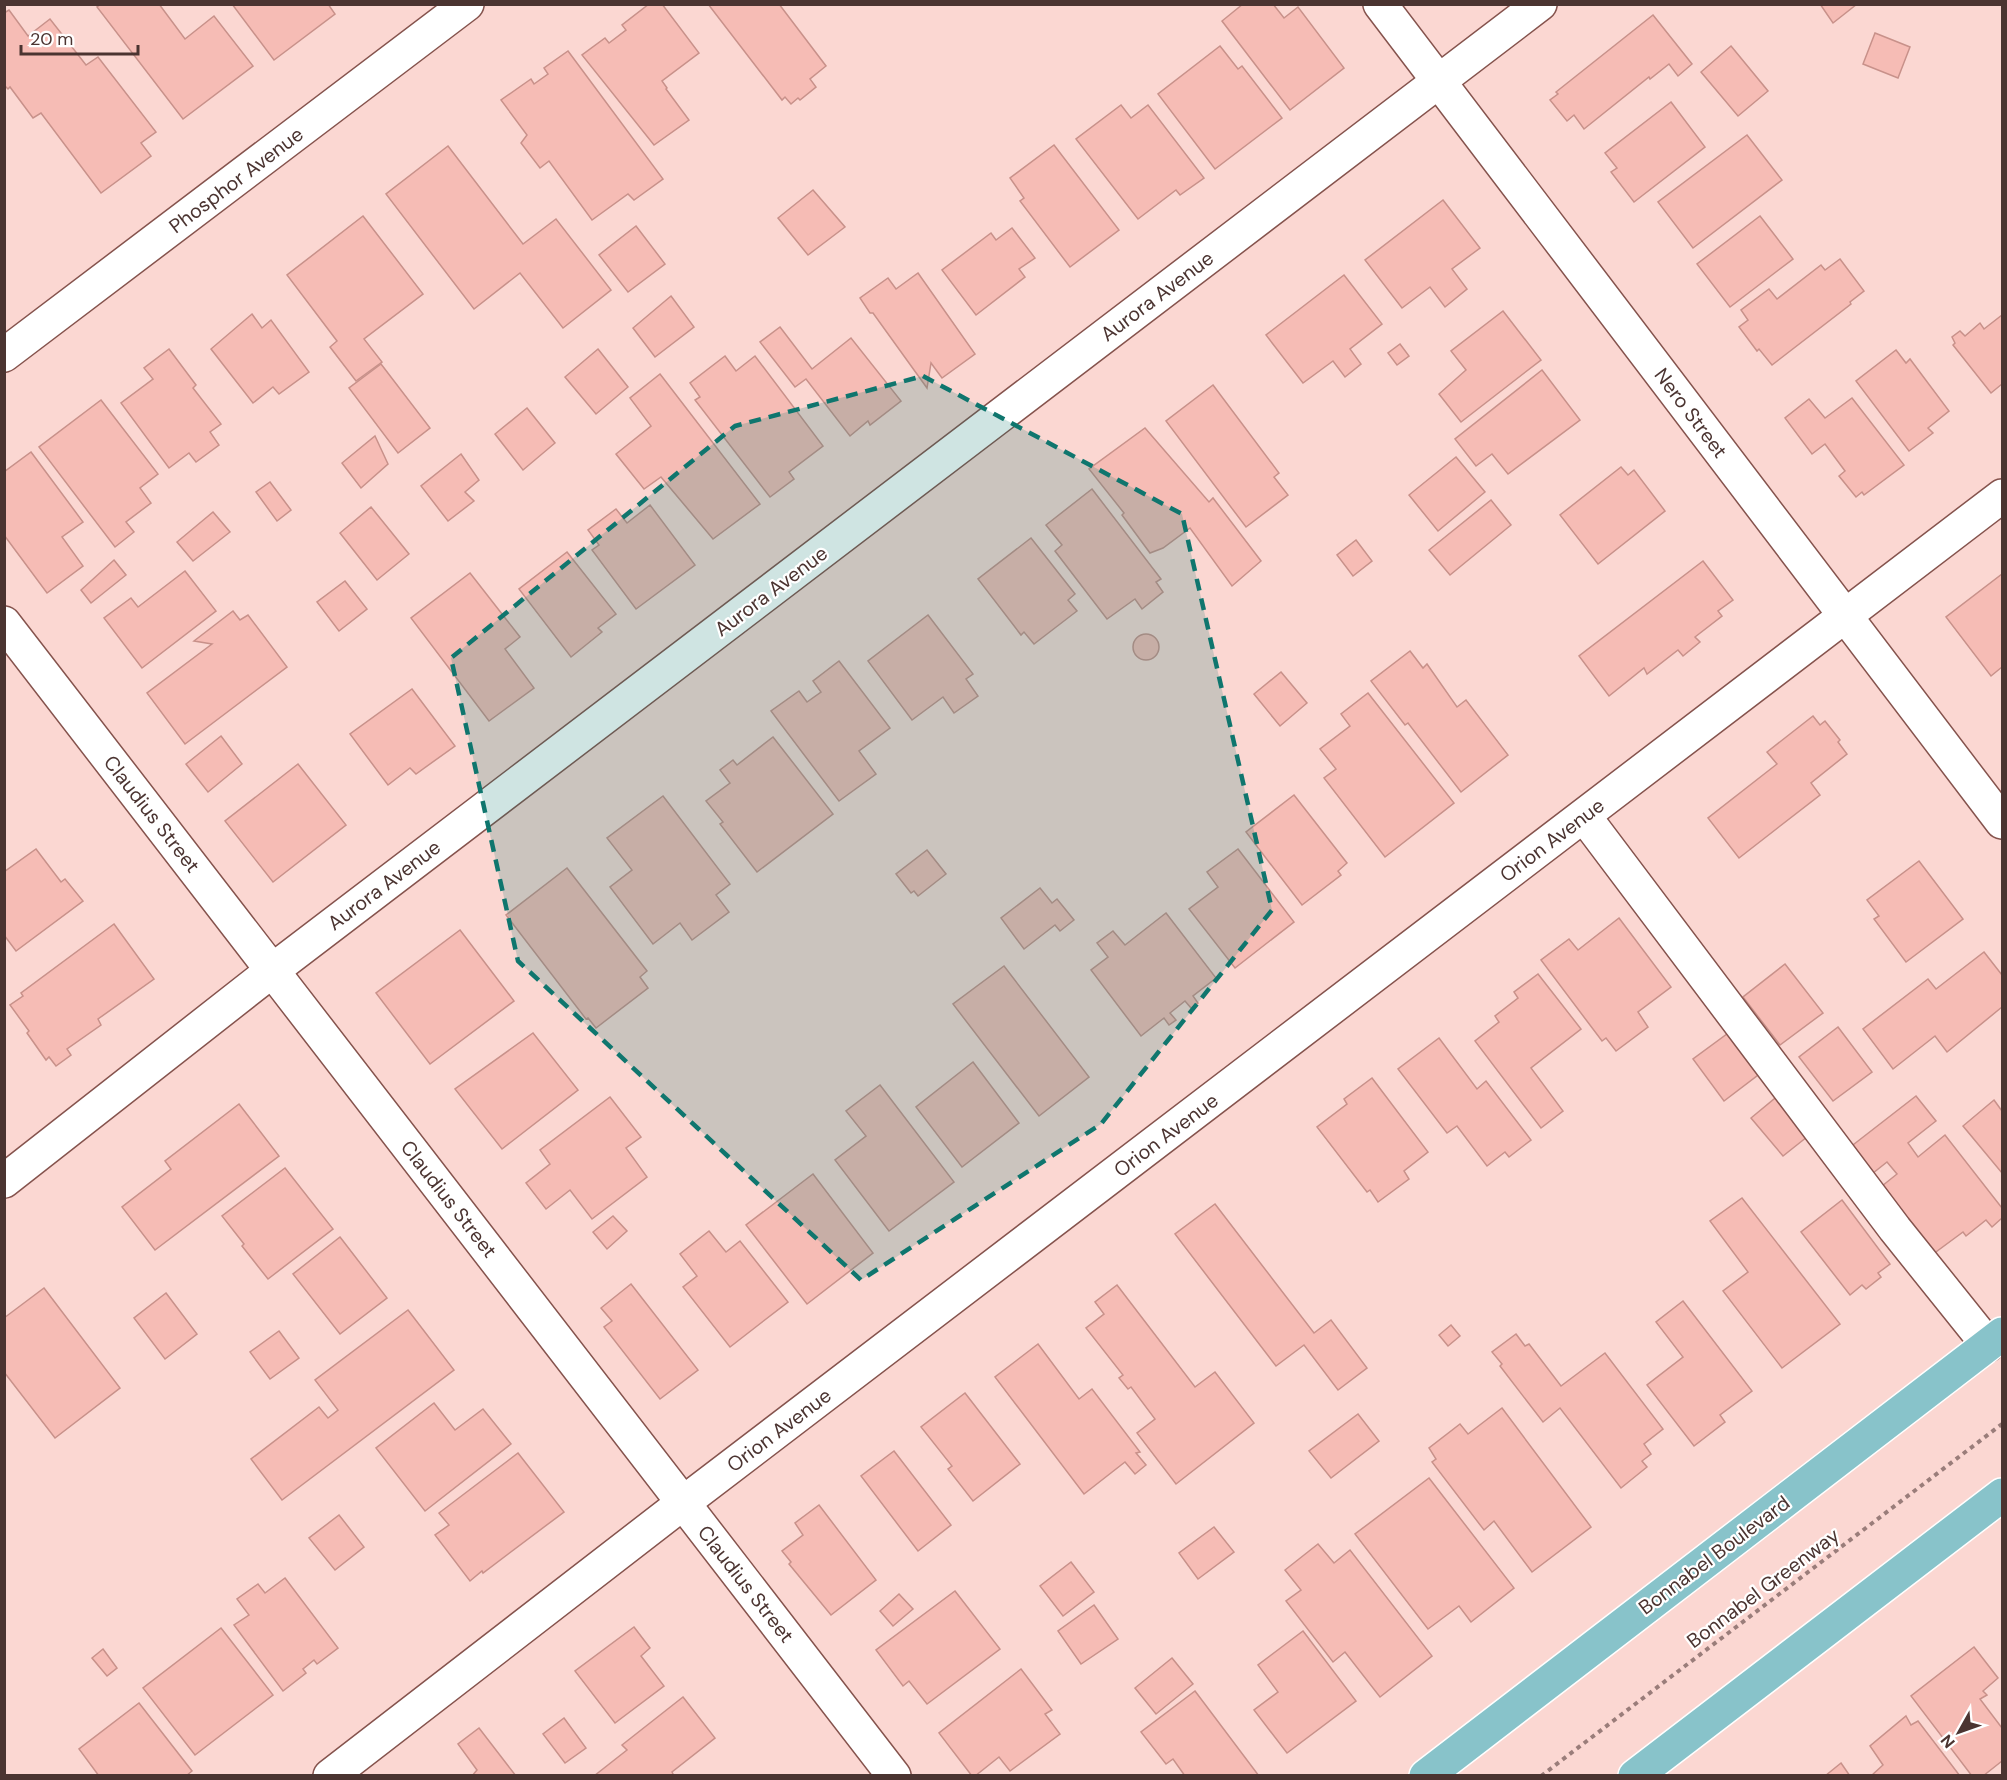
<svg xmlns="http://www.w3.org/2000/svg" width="2007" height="1780" font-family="'DM Sans',sans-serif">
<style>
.building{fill:#f6bcb5;stroke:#c8918a;stroke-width:1.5}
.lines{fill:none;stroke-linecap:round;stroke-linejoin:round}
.minor-casing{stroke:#85534d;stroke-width:36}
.major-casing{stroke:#fff;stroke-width:36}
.path{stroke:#9a7d7a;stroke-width:4;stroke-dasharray:4.5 4.5;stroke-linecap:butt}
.minor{stroke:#fff;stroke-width:33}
.major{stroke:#88c3ca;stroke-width:33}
.marked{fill:#0f766e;fill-opacity:0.2;stroke:#0f766e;stroke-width:4.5;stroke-dasharray:12 8;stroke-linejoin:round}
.labels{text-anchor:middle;stroke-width:4.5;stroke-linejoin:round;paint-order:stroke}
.street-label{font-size:20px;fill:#4b3431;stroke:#fff}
</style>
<rect width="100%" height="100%" fill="#fbd7d2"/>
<g class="building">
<path d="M101,4H159L185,39L214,16L253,66L183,119L97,7Z"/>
<path d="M232,4H328L335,14L274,60Z"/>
<path d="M649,4H662L699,53L662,81L667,88L666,89L689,120L654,145L582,55L605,38L609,43L626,30L622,25Z"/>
<path d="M708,4H779L826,66L810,79L816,87L800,100L798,98L791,104L785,97L782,100Z"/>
<path d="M1243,4H1273L1284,18L1298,7L1344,68L1290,110L1222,21Z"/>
<path d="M1820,4H1857L1833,23Z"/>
<path d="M9,10L28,36L50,19L86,65L98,57L156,132L141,143L151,156L101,193L41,113L33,118L10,87L8,89L4,85V13Z"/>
<path d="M1653,15L1692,64L1678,76L1669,64L1650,79L1649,77L1584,129L1574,115L1567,121L1550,100L1558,94L1556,92Z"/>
<path d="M1875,33L1910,47L1898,78L1863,64Z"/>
<path d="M1220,46L1238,69L1242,66L1282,118L1215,169L1158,94Z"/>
<path d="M1731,46L1768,91L1738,116L1701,72Z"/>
<path d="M568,51L663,179L634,200L628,194L592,220L549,161L540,168L521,143L527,135L501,100L531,79L534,84L548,74L544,68Z"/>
<path d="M1671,102L1705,147L1634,202L1611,172L1617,168L1605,153Z"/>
<path d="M1121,105L1131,118L1148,105L1204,178L1180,195L1176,190L1138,219L1076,139Z"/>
<path d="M1747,135L1782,180L1693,248L1658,202Z"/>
<path d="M1054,145L1119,230L1070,267L1020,201L1024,198L1010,178Z"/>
<path d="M448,146L523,244L556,219L611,290L563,328L520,273L474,309L386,194Z"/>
<path d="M813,190L845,227L808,255L778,218Z"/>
<path d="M1443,200L1480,248L1452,269L1467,289L1445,307L1430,287L1402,308L1365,260Z"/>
<path d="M363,216L423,294L364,339L382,362L356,381L330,347L337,341L287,275Z"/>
<path d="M1760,216L1793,259L1730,307L1697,264Z"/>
<path d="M636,226L665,264L628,292L599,255Z"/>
<path d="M1012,228L1035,258L1019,269L1025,277L976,315L942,270L991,233L996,240Z"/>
<path d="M1840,259L1864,291L1850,302L1851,304L1772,365L1759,349L1757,351L1739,327L1748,320L1741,310L1769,289L1777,299L1821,265L1825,270Z"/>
<path d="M918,273L975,354L942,378L931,363L927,388L873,313H870L860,298L888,278L896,289Z"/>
<path d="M1344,275L1382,324L1350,349L1361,364L1345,377L1333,361L1303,383L1266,335Z"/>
<path d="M671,296L694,327L655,357L633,328Z"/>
<path d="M1503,311L1541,360L1461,422L1439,394L1466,370L1451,351Z"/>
<path d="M252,314L262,328L271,320L309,372L279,394L273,387L253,403L211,349Z"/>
<path d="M2002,315V384L1991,393L1953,345L1955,343L1952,337L1960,331L1965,336L1980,323L1984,329Z"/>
<path d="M780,327L812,369L851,338L901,401L870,425L868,421L850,436L806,379L795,387L760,342Z"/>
<path d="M1400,344L1409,356L1397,365L1388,353Z"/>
<path d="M169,349L196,385L193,388L221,424L210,432L219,445L196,462L189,453L169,468L121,403L153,379L144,368Z"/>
<path d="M598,349L628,387L596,414L565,377Z"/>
<path d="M1896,350L1906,363L1910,359L1949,411L1928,428L1933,433L1909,451L1856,381Z"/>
<path d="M725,356L736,371L755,356L823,446L789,472L794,479L770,497L695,400L700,397L690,383Z"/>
<path d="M381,364L430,428L398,453L349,388Z"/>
<path d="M1542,370L1580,420L1508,474L1492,454L1476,466L1455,439Z"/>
<path d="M660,374L760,504L713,539L661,477L644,489L616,454L651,426L630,398Z"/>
<path d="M1213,385L1279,473L1274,477L1288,495L1246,527L1166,421Z"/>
<path d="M1852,398L1904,465L1864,495L1862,492L1856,497L1839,476L1845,471L1825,444L1812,454L1785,418L1809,399L1825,418Z"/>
<path d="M101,400L158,474L140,488L151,503L126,522L134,532L115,547L39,447Z"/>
<path d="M527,408L555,443L523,470L495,434Z"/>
<path d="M1145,428L1209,502L1213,498L1261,561L1232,586L1190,528L1163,548L1150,553L1122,515L1124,513L1089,469Z"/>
<path d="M375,436L388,464L361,488L342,463Z"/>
<path d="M31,452L83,522L62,537L83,566L47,593L4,535V472Z"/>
<path d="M461,454L479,480L465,492L474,501L448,521L421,486Z"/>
<path d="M1456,457L1485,492L1438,531L1409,495Z"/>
<path d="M1621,467L1628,475L1634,470L1665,511L1598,564L1560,515Z"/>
<path d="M270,482L291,510L277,521L256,492Z"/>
<path d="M1092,489L1161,579L1156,582L1163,592L1142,609L1135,599L1107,619L1055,551L1062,545L1046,525Z"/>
<path d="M1491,500L1511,525L1450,575L1429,550Z"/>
<path d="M650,505L695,565L636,609L592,550L599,545L588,530L616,509L627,523Z"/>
<path d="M371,507L409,554L377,580L340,533Z"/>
<path d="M213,512L230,532L193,561L177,542Z"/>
<path d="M1031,538L1075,594L1068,600L1077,611L1034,644L1024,632L1021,635L978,579Z"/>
<path d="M1356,540L1372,561L1353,576L1337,555Z"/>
<path d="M567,552L616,614L598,628L602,632L571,657L519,589Z"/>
<path d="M114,560L126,575L91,603L81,590Z"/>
<path d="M1703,561L1733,600L1718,611L1722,616L1695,637L1700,642L1683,656L1678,650L1647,674L1644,668L1609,696L1579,656Z"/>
<path d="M185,571L216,611L142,668L104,618L131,598L138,607Z"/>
<path d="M470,573L520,637L505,649L534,688L489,721L411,618Z"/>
<path d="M2002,574V667L1991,676L1946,617Z"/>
<path d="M345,581L367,609L339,631L317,602Z"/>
<path d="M233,611L240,620L248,615L287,667L185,744L147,693L212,644L194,641Z"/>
<path d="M928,615L973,674L966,679L978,696L954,713L943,697L912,720L868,661Z"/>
<circle cx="1146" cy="647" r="13"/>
<path d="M1410,651L1423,668L1427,664L1457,707L1466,700L1508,755L1461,792L1408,723L1405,725L1371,681Z"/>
<path d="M839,661L890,728L859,751L876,774L839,801L771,711L799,691L807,702L821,692L813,681Z"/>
<path d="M1281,672L1307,703L1280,726L1254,694Z"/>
<path d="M412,689L455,746L416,774L410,768L388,785L350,734Z"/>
<path d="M1368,693L1454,803L1385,857L1324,778L1336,769L1320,749L1350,726L1341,714Z"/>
<path d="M1813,716L1820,725L1825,721L1840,740L1838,742L1847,754L1811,783L1820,795L1739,858L1708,818L1777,764L1767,752Z"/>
<path d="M221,736L242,764L208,792L186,764Z"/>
<path d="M773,737L833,814L757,872L720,824L723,822L706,801L730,783L720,770L733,760L737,765Z"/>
<path d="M298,764L346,825L273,882L225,821Z"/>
<path d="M1294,795L1347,863L1338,871L1341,875L1302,905L1246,832Z"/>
<path d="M663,796L730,884L716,895L729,912L692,940L680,923L653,944L610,887L632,870L607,838Z"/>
<path d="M36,849L61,882L65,879L83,901L16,951L4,935V872Z"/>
<path d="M1238,849L1294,922L1235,968L1189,909L1218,887L1207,872Z"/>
<path d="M927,850L946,874L918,896L914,891L911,893L896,874Z"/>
<path d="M1919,861L1963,919L1906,962L1874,919L1879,916L1867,900Z"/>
<path d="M567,868L647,971L640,977L648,988L596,1028L588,1018L586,1019L506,915Z"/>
<path d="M1040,888L1052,903L1057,899L1074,920L1060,931L1055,925L1024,949L1001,918Z"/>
<path d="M1166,913L1216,978L1193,996L1198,1003L1191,1008L1185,1001L1170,1013L1176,1020L1169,1025L1164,1018L1141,1036L1091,970L1108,957L1097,943L1113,931L1125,945Z"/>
<path d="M1619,918L1671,987L1638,1012L1648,1027L1616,1051L1606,1038L1602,1041L1541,960L1569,939L1578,950Z"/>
<path d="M114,924L154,979L98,1019L101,1025L67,1049L71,1055L56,1066L49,1057L46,1060L27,1033L29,1031L10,1005L23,996L21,993Z"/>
<path d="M460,930L514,1001L430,1064L376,993Z"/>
<path d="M1984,952L2002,975V1007L1947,1052L1935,1036L1893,1069L1863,1029L1928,979L1936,989Z"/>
<path d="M1785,964L1823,1013L1780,1045L1743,997Z"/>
<path d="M1004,966L1089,1077L1039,1116L953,1004Z"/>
<path d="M1538,974L1581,1029L1531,1068L1563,1111L1541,1128L1475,1041L1499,1022L1495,1016L1518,998L1514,992Z"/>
<path d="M1838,1027L1872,1072L1833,1101L1799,1057Z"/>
<path d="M1731,1031L1762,1072L1724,1101L1693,1059Z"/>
<path d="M533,1033L578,1090L502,1149L455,1089Z"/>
<path d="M1439,1038L1477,1089L1486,1081L1531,1140L1509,1157L1505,1152L1487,1166L1457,1126L1447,1133L1398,1069Z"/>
<path d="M973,1062L1019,1123L962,1167L916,1107Z"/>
<path d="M1372,1078L1428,1152L1404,1171L1409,1179L1378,1202L1370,1190L1367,1192L1317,1127L1347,1104L1344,1099Z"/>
<path d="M880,1085L954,1182L889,1231L835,1160L866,1136L846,1111Z"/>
<path d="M1780,1094L1812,1133L1783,1156L1751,1118Z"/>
<path d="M1916,1096L1936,1121L1908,1143L1918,1157L1945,1135L2002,1208V1218L1992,1227L1986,1220L1966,1236L1963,1232L1925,1260L1872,1194L1897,1174L1887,1162L1863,1181L1840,1155Z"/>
<path d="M610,1097L641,1137L626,1148L647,1177L592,1219L570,1190L546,1209L526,1183L550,1164L540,1150Z"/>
<path d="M1994,1100L2002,1111V1173L1963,1126Z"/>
<path d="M239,1104L279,1156L155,1250L122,1207L171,1169L165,1161Z"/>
<path d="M285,1168L333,1229L268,1279L242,1246L244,1244L222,1216Z"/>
<path d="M813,1174L873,1253L807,1304L746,1225Z"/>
<path d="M1742,1198L1840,1324L1782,1368L1723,1291L1748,1272L1710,1221Z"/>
<path d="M1842,1200L1890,1264L1878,1273L1881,1277L1866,1289L1862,1285L1850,1295L1801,1232Z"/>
<path d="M1215,1204L1314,1333L1331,1320L1367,1368L1338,1390L1304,1345L1276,1366L1175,1234Z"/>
<path d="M613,1216L627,1231L607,1249L593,1232Z"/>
<path d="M709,1231L726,1252L740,1241L788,1302L730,1347L683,1287L697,1276L680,1254Z"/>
<path d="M340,1237L387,1298L340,1334L293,1274Z"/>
<path d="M631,1284L698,1370L660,1399L604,1327L612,1321L601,1308Z"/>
<path d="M1117,1285L1195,1387L1215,1372L1254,1423L1176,1484L1137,1433L1155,1419L1131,1387L1128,1389L1119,1378L1123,1375L1086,1328L1104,1314L1095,1302Z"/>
<path d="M44,1288L120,1388L55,1438L4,1372V1318Z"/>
<path d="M166,1293L197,1334L165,1359L134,1318Z"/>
<path d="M1683,1301L1752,1391L1720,1415L1725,1422L1694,1446L1647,1385L1683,1357L1656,1322Z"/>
<path d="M408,1310L454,1370L282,1500L251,1459L319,1407L328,1418L338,1410L315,1380Z"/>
<path d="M1451,1325L1460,1336L1448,1346L1439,1335Z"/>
<path d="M279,1331L299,1358L270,1379L250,1352Z"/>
<path d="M1516,1334L1525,1346L1529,1344L1561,1386L1605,1353L1663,1429L1644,1444L1651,1454L1642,1461L1647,1467L1621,1488L1560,1408L1543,1422L1500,1366L1502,1364L1492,1352Z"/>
<path d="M1038,1344L1079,1399L1092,1389L1140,1452L1136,1453L1146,1465L1135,1474L1125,1462L1084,1494L995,1377Z"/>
<path d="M965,1393L1020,1464L973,1501L948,1469L952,1466L921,1427Z"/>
<path d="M434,1403L455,1430L483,1409L511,1444L425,1511L376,1448Z"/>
<path d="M1502,1408L1591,1527L1532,1572L1494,1521L1484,1530L1432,1462L1436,1459L1429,1448L1460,1424L1468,1434Z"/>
<path d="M1358,1414L1379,1441L1331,1478L1309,1451Z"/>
<path d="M894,1451L951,1525L918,1551L861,1476Z"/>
<path d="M518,1453L564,1512L483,1573L482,1571L470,1581L435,1535L449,1525L439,1513Z"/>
<path d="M1429,1478L1514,1588L1471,1622L1459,1606L1428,1629L1355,1534Z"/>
<path d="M819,1505L876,1580L831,1615L789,1564L791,1562L782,1551L803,1535L795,1523Z"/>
<path d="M339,1515L364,1547L335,1570L309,1538Z"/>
<path d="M1214,1527L1234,1552L1198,1579L1179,1553Z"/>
<path d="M1318,1544L1334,1563L1350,1550L1432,1656L1380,1697L1345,1652L1333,1662L1286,1601L1301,1590L1285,1570Z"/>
<path d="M1071,1562L1094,1592L1063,1616L1040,1586Z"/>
<path d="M285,1578L338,1648L317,1664L314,1660L303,1669L306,1673L283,1691L234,1625L249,1615L237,1599L258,1584L265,1593Z"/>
<path d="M955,1591L1000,1649L927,1704L909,1681L903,1686L876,1650Z"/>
<path d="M899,1594L913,1609L893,1626L880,1611Z"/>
<path d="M1094,1605L1118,1639L1081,1664L1058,1631Z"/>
<path d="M634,1627L650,1648L641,1656L664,1686L615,1723L575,1671Z"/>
<path d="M221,1628L273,1695L195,1755L143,1688Z"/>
<path d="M1303,1631L1356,1701L1287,1753L1254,1710L1278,1692L1258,1665Z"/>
<path d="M1974,1647L1998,1678L1983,1691L1987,1695L1980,1699L2002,1728V1761L1983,1776H1972L1911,1696Z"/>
<path d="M103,1649L117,1668L107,1676L92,1658Z"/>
<path d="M1172,1658L1193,1684L1156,1714L1135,1688Z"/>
<path d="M1021,1669L1052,1710L1045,1714L1060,1734L1010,1771L999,1757L975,1776H972L939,1733Z"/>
<path d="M1195,1691L1259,1776H1185L1173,1759L1166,1764L1141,1732Z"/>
<path d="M683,1697L715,1738L672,1772L674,1776H594L627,1750L622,1745Z"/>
<path d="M139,1703L192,1771L186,1776H99L79,1749Z"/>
<path d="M1906,1716L1911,1725L1918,1721L1960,1776H1871L1883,1765L1870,1746Z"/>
<path d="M564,1718L586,1748L565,1763L543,1734Z"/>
<path d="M479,1728L516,1776H472L477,1770L458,1744Z"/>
<path d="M1841,1763L1850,1776H1825Z"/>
</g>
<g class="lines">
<g class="minor-casing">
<g id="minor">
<path d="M1380,4L2002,822"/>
<path d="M4,355L467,4"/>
<path d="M4,623L894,1776"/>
<path d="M1584,816L1895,1229L1988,1345"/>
<path d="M4,1181L273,970L1540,4"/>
<path d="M330,1776L683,1503L2002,496"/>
</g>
</g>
<g class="major-casing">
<g id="major">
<path d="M1426,1776L2002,1334"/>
<path d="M1635,1776L2002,1495"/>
</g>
</g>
<path class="path" d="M1541,1776L2002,1424"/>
<use href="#minor" class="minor"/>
<use href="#major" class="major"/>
</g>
<path class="marked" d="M923,376L1182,514L1272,910L1101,1124L861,1280L518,961L451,658L735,426Z"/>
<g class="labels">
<g class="street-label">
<text transform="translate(236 180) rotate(-37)" y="7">Phosphor Avenue</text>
<text transform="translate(1157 296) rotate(-37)" y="7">Aurora Avenue</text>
<text transform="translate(1691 413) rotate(53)" y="7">Nero Street</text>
<text transform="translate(771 591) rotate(-37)" y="7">Aurora Avenue</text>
<text transform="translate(152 814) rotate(52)" y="7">Claudius Street</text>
<text transform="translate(1552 840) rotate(-37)" y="7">Orion Avenue</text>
<text transform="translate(384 885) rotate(-37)" y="7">Aurora Avenue</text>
<text transform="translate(1166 1135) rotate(-37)" y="7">Orion Avenue</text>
<text transform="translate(449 1199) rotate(52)" y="7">Claudius Street</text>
<text transform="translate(779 1430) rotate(-37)" y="7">Orion Avenue</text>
<text transform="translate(1714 1555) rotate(-37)" y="7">Bonnabel Boulevard</text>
<text transform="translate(746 1584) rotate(52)" y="7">Claudius Street</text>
<text transform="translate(1763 1588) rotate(-37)" y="7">Bonnabel Greenway</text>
</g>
</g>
<rect width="2007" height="1780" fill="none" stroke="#4b3431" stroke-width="12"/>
<g transform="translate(1959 1732) rotate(230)" stroke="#ffffff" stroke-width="4.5" paint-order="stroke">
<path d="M0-4.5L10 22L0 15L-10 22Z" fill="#4b3431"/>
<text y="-9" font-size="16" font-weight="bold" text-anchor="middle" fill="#4b3431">N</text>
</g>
<path d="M21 45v9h117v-9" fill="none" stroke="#4b3431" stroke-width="3"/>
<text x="30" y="45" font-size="18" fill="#4b3431" stroke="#ffffff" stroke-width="4.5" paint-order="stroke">20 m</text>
</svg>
